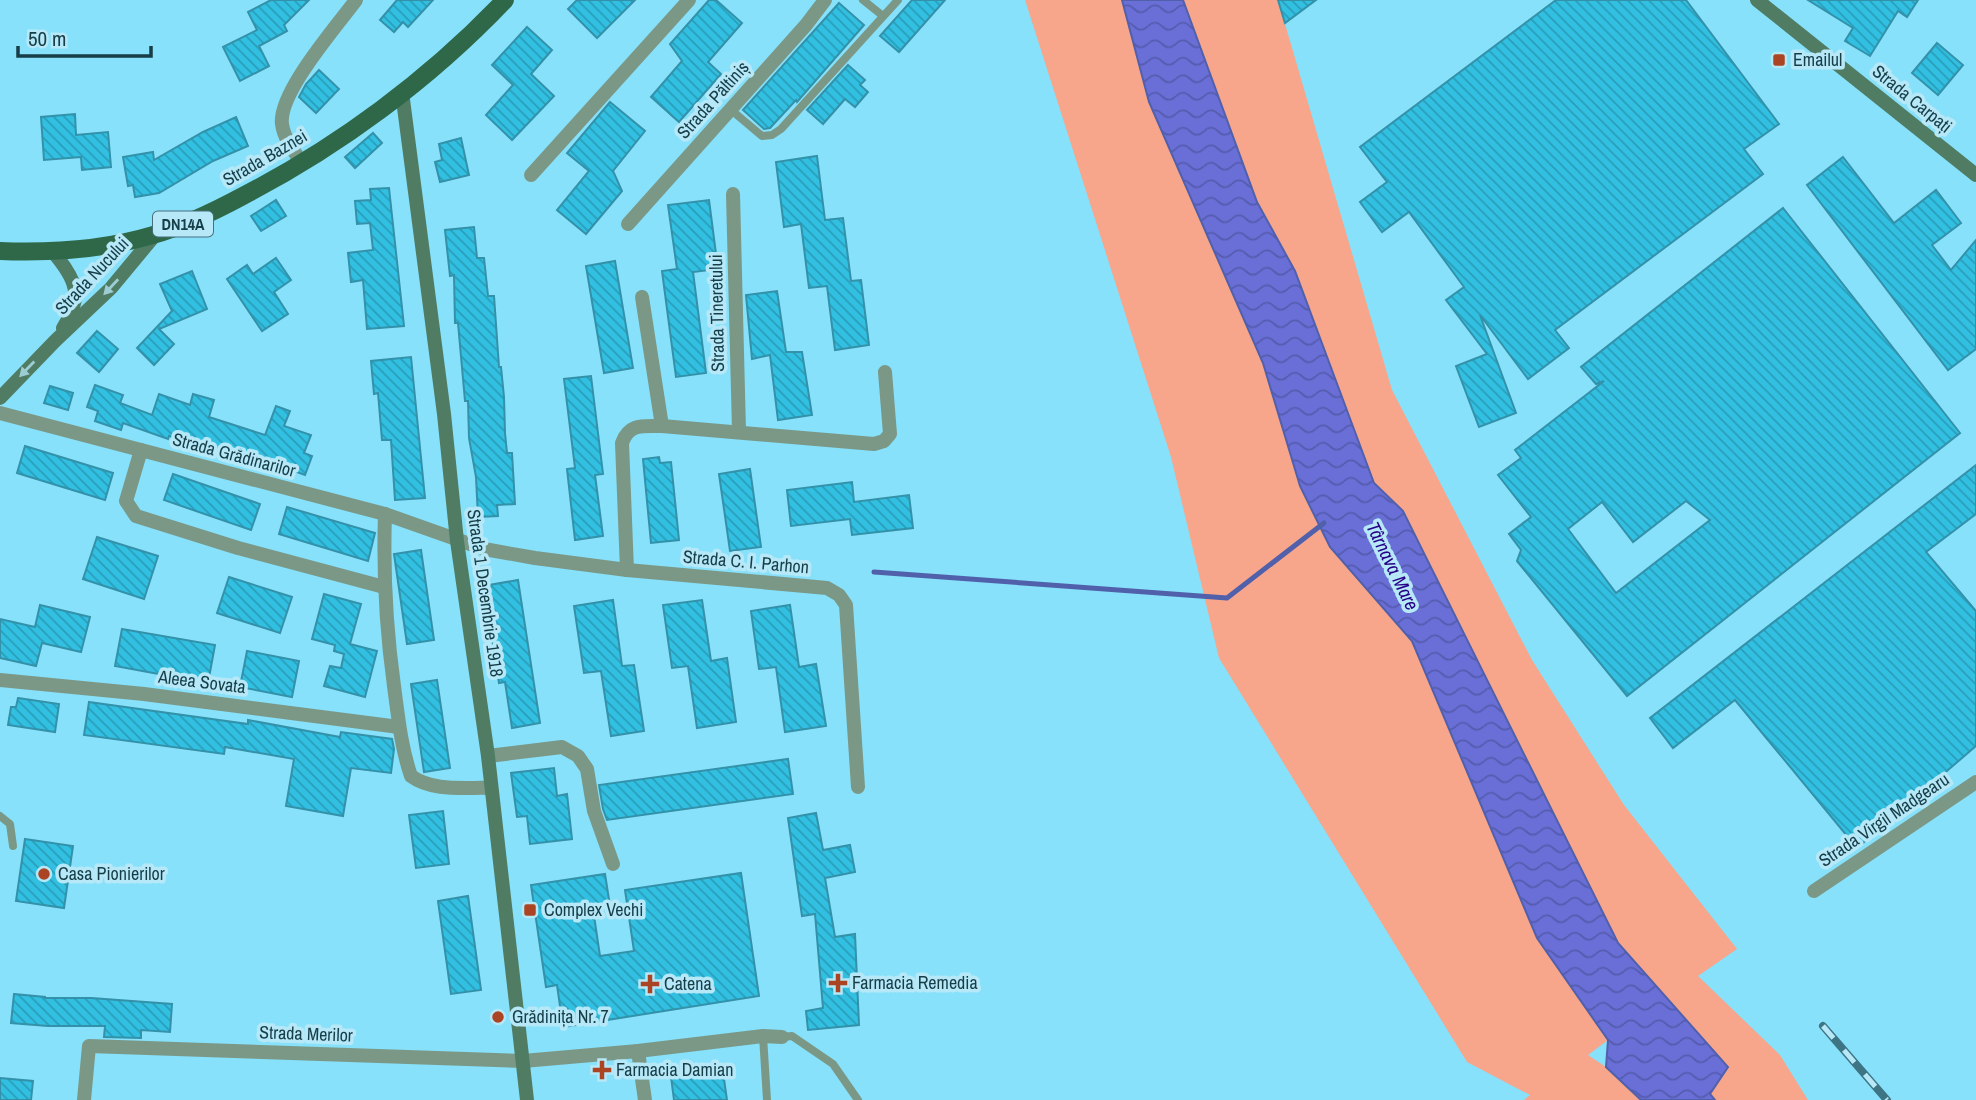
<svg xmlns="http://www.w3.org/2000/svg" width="1976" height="1100" font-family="'Archivo Narrow',sans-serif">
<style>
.green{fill:#f7a58b}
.water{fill:url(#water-waves);stroke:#5060ab;stroke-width:2}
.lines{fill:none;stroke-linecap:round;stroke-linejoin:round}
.stream{stroke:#5060ab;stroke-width:5}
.building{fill:url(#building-back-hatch);stroke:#3391a9;stroke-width:2;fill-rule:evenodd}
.lane{stroke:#7b9887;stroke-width:8}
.street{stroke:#7b9887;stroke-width:14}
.secondary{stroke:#507c63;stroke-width:14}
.primary{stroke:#2e6849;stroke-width:18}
.rail-casing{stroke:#3d7584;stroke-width:8}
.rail{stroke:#b6e8f8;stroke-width:5;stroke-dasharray:16;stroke-linecap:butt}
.oneway{fill:#9ccdd3}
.poi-dot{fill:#ab4422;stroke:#b6e8f8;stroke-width:2.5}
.labels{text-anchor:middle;stroke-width:7;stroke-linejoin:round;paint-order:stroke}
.shield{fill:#b6e8f8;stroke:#47707c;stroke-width:2}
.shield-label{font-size:16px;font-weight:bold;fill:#173d47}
.poi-label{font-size:18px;fill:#173d47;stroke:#b6e8f8;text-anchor:start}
.street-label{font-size:18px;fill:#173d47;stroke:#b6e8f8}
.water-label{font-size:19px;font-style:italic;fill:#260187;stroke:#b6e8f8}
</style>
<defs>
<pattern id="water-waves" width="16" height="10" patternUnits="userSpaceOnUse" patternTransform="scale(1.75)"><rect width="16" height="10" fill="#696fd6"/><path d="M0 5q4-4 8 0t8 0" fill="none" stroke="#555caf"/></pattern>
<pattern id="building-back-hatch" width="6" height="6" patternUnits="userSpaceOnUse" patternTransform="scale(1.75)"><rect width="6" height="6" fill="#32c0e2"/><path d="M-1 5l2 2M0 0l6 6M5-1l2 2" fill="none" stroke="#299db9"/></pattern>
</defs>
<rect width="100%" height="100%" fill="#87e1fa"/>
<g class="green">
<path d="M1025,0H1122L1149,102L1263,363L1300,486L1330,547L1412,641L1537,938L1608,1040L1588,1055L1606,1067L1641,1100H1524L1530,1095L1467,1062L1219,658L1171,457Z"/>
<path d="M1183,0H1278L1392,390L1532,660L1624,805L1737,949L1698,976L1780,1055L1808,1100H1715L1709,1094L1727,1067L1618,944L1403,511L1374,483L1295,271L1257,202Z"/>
</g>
<path class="water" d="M1122,0H1183L1257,202L1295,271L1374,483L1403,511L1618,943L1728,1067L1710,1094L1715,1100H1641L1606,1067L1608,1040L1537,938L1412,641L1330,547L1300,486L1263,363L1149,102Z"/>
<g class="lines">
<path class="stream" d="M874,572L1227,598L1324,523"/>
</g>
<g class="building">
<path d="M271,0H309L284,25L287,31L259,46L269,66L240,81L223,47L257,30L248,12Z"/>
<path d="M397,0H433L408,27L403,22L394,32L380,20Z"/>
<path d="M577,0H635L597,38L568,9Z"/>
<path d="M709,0H716L742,23L708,62L721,74L679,122L651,97L682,61L670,44Z"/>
<path d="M912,0H945L899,52L880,36Z"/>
<path d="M1278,0H1316L1285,23Z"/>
<path d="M1556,0H1686L1779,124L1744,149L1763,174L1555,330L1569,348L1528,379L1480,315L1516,413L1479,427L1456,366L1487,354L1446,300L1464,287L1409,212L1382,232L1360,202L1387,182L1360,147Z"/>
<path d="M1808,0H1918L1907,17L1898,11L1870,56L1845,41L1853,28Z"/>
<path d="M839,3L864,25L797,102L796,100L770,128L764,129L743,110Z"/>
<path d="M527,27L552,50L531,74L554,96L512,140L486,115L513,85L492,65Z"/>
<path d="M1937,43L1963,65L1938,95L1912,73Z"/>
<path d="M848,65L865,80L860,85L868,92L855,107L845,99L823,124L807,110Z"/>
<path d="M319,70L339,89L316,113L299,97L306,84Z"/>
<path d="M610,102L645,131L613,171L622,191L586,234L557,210L589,171L567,153Z"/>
<path d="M75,114L76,135L108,132L111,167L82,170L81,157L44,160L41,117Z"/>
<path d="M236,117L248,146L213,161L159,193L135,197L133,185L128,186L123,157L153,152L154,160L203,132Z"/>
<path d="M373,133L382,143L355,168L345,157Z"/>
<path d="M461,138L469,175L440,182L435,162L442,160L439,144Z"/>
<path d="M817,156L825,220L843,218L851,281L861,280L869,345L835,350L827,286L809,288L801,224L784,227L776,162Z"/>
<path d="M1843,157L1894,223L1936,190L1961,223L1932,245L1951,270L1976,240V349L1948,370L1807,185Z"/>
<path d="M389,188L404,326L367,329L363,280L351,282L348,253L373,250L370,223L357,224L355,201L371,200L370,189Z"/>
<path d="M276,200L286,216L261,231L251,216Z"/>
<path d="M709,200L718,269L693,272L706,373L676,377L662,271L677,269L668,205Z"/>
<path d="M1783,208L1960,433L1627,696L1517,561L1521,550L1509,534L1531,517L1498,475L1521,458L1515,450L1604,381L1596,384L1581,367ZM1686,501L1710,520L1616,593L1568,529L1602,502L1633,542Z"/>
<path d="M474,227L477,258H484L488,296H494L499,367H501L504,397L505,433L507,453H512L515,504L497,505L498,516L478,517L476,477L469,438L468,401H465L458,323H455L454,275L450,276L445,230Z"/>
<path d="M276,258L291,280L274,292L288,314L262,331L227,279L247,265L253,274Z"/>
<path d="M615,261L633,368L604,373L586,266Z"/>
<path d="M192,271L207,309L159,329L174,344L154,365L137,348L172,311L160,284Z"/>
<path d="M777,291L786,352H802L812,415L778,420L770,355L752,359L746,295Z"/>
<path d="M97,331L118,349L99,372L77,353Z"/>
<path d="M411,357L425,498L395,500L391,440H382L378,393L374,394L371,361Z"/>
<path d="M591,376L603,474L595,475L603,536L575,540L567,469L575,468L564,379Z"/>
<path d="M95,385L123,395L120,403L152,415L159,394L190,405L193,394L214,400L209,417L265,435L276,406L290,411L284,426L311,435L304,453L312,456L305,475L249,455L248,459L208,446L169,436L168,439L123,423L121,430L95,421L98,411L87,407Z"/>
<path d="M50,386L73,393L68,410L44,403Z"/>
<path d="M25,446L113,473L105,500L17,473Z"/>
<path d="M659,457L660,463L671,462L679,540L651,543L643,459Z"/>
<path d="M1976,465V514L1926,552L1976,611V746L1857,848L1735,700L1673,748L1650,718Z"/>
<path d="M750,469L761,547L730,551L719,474Z"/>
<path d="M173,474L260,504L251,530L164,500Z"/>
<path d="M852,482L854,502L909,495L913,528L852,535L850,519L791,526L787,490Z"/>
<path d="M287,507L375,533L368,561L279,534Z"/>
<path d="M97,537L158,556L144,599L83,579Z"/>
<path d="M421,550L434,640L407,644L394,554Z"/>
<path d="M229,577L292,597L280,633L217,613Z"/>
<path d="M518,580L540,723L512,728L505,682L499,683L492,637L485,638L477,587Z"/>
<path d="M324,594L361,604L350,644L377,651L365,697L324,686L330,666L341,668L344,654L334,651L335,645L312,639Z"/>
<path d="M613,600L622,666L634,665L644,731L611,736L601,671L584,673L574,606Z"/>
<path d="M702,600L711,661L727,658L736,722L697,728L688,666L672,668L663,605Z"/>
<path d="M40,605L90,617L81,652L42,643L36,666L0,658V619L35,627Z"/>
<path d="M790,605L799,667L816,664L826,726L785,732L776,667L759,669L751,611Z"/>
<path d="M122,629L215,645L208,683L115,666Z"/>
<path d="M247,651L299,661L292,697L240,687Z"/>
<path d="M437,680L450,768L424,772L411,684Z"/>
<path d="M18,698L59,704L55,732L8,725L11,707H16Z"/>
<path d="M89,702L248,724V720L340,737L341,732L392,739L394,749L391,773L351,768L343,816L286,806L294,759L225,747L224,754L84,735Z"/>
<path d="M788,759L793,794L607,820L603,809L599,785Z"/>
<path d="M554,768L557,796L567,794L572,839L530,844L527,816L517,817L511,773Z"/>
<path d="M443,811L449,864L416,868L409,815Z"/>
<path d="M816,813L823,850L850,845L855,872L825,878L835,937L855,934L859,1025L808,1030L806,1011L823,1008L815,914L802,916L788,818Z"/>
<path d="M25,839L73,846L64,908L16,901Z"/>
<path d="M741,873L759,996L563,1027L557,985L546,987L531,885L605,874L610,906L593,909L600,956L634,951L625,890Z"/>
<path d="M468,896L481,990L451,994L438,901Z"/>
<path d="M14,994L45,997V998H91L172,1004L170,1032L141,1030V1038L104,1037L105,1026H48L11,1023Z"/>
<path d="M722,1065L727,1100H674L670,1069Z"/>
<path d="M0,1078L33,1081L31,1100H0Z"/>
</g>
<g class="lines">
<g class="lane">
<path d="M863,0L883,16"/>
<path d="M730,109L762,136L772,135L781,129L898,0"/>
<path d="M0,816L10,824L13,846"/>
<path d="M763,1036L767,1100"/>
<path d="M782,1037L792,1036L833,1064L858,1100"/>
</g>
<g class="street">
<path d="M302,163C294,151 284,139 282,124C278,93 336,27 356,0"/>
<path d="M531,175L689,0"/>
<path d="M733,194L739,431"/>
<path d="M628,224L806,25L825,0"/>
<path d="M642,297L662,426"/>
<path d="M0,413L385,514L484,549L535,558L627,570L827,588L839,595L846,605L858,787"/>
<path d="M141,450L126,501L136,516L238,548L384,587"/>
<path d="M385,514C383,572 386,628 394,686C398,716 401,747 411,776C433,792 465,787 491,788"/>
<path d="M627,570L622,443C629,423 643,426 662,426L874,444L884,441L890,434L885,372"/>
<path d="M0,680L144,694L399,727"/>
<path d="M488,756L562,747L578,756L587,769L594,811L613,864"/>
<path d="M1814,891L1976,782"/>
<path d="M638,1051L763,1036L782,1037"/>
<path d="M84,1100L89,1046L523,1061L638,1051L645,1100"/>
</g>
<g class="secondary">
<path d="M1757,0L1976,175"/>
<path d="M402,92L444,414L457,541L488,756L527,1100"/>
<path d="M53,252C76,279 84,296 63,328"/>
<path d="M0,398L55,341L111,288L155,235"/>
</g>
<path class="primary" d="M0,251C52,253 103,250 153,235C184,226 213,212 241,197C338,147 430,79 505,0"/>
<g class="rail-casing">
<path id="rail" d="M1823,1026L1887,1100"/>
</g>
<use href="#rail" class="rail"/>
</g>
<defs><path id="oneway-solid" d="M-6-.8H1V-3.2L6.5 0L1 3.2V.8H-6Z" transform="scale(1.75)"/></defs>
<g class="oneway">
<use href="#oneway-solid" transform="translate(111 287) rotate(133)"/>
<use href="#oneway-solid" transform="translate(27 369) rotate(134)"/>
</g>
<g class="poi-dot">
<rect x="1772" y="53" width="14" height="14" rx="3.5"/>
<circle cx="44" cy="874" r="7"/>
<rect x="523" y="903" width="14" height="14" rx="3.5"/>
<path d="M834.5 972.5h7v7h7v7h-7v7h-7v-7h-7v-7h7z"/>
<path d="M646.5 973.5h7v7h7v7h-7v7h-7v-7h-7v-7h7z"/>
<circle cx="498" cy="1017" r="7"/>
<path d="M598.5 1059.5h7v7h7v7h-7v7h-7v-7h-7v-7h7z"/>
</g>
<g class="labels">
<rect class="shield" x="153" y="211.5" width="60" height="25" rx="5"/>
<g class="shield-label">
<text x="183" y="230">DN14A</text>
</g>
<g class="poi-label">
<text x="1793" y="66">Emailul</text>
<text x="58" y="880">Casa Pionierilor</text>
<text x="544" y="916">Complex Vechi</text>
<text x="852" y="989">Farmacia Remedia</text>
<text x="664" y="990">Catena</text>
<text x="512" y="1023">Grădinița Nr. 7</text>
<text x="616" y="1076">Farmacia Damian</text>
</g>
<g class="street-label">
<text transform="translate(1912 99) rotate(39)" y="6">Strada Carpați</text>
<text transform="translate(713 100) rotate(-48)" y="6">Strada Păltiniș</text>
<text transform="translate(265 158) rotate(-30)" y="6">Strada Baznei</text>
<text transform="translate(92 276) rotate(-47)" y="6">Strada Nucului</text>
<text transform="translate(717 313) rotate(-91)" y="6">Strada Tineretului</text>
<text transform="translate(234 455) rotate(15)" y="6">Strada Grădinarilor</text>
<text transform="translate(746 562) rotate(5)" y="6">Strada C. I. Parhon</text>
<text transform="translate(485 593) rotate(82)" y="6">Strada 1 Decembrie 1918</text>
<text transform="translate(202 682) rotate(7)" y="6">Aleea Sovata</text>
<text transform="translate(1884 820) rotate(-34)" y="6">Strada Virgil Madgearu</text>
<text transform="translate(306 1034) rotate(2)" y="6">Strada Merilor</text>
</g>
<g class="water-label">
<text transform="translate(1393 566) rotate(64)" y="7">Târnava Mare</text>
</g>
</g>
<path d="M18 46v10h133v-10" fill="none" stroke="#173d47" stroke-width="3.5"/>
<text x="28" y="46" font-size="21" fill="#173d47" stroke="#b6e8f8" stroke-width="5" paint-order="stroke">50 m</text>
</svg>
